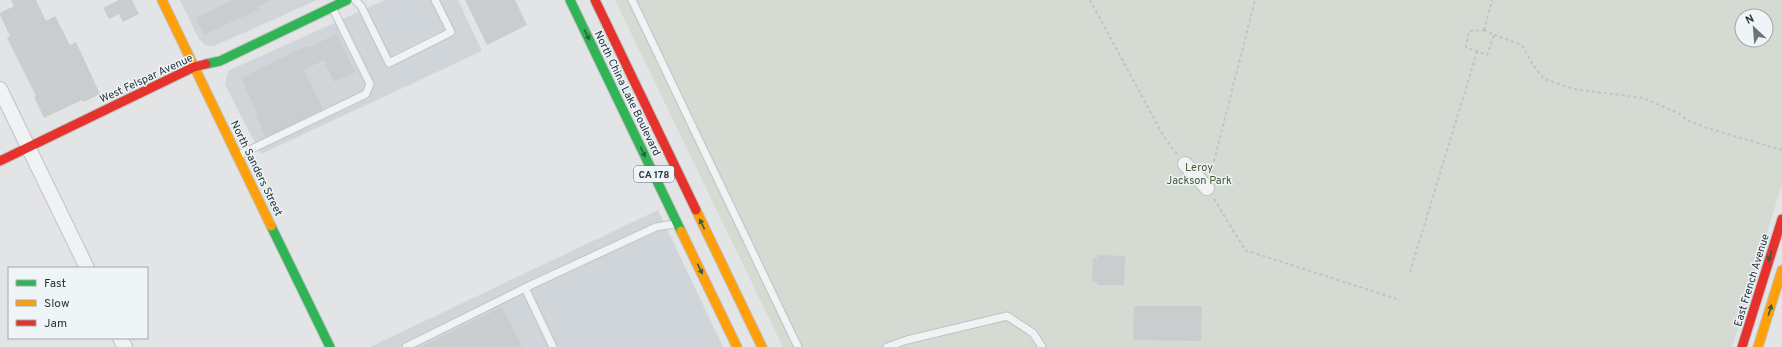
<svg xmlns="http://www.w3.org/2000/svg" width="1782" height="347" font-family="Overpass,sans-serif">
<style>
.built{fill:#d0d5d9}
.green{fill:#d5dad2;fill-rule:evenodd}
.building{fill:#cacdce}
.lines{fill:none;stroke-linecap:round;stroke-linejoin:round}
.lane-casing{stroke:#c0c2c4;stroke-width:9}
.street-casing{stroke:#c0c2c4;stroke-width:16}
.fast-casing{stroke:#c0c2c4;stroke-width:11}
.slow-casing{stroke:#c0c2c4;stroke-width:11}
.jam-casing{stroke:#c0c2c4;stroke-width:11}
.path{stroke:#c0c3c5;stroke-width:2;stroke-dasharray:3 3;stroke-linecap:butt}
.lane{stroke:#f1f2f3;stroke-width:7}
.street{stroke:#f1f2f3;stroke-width:14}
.fast{stroke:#30b455;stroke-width:9}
.slow{stroke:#ff9f0a;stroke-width:9}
.jam{stroke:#e5322d;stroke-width:9}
.oneway{fill:#2b6347}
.labels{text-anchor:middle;stroke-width:3;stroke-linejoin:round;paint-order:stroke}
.shield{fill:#eff4f6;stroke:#647076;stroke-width:1}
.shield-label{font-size:10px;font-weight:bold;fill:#29373f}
.street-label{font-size:11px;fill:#29373f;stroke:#eff4f6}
.park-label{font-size:11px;fill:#465b37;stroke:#eff4f6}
</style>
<rect width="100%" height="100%" fill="#e2e4e6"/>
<g class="built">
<path d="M180,0H317L214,46L205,45L199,39Z"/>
<path d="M385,0H458L482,51L261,154L225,85L228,71Z"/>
<path d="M658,210L723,347H370Z"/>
</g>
<path class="green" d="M615,0H1782V184L1732,347H783ZM1742,16H1766V40H1742Z"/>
<g class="building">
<path d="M11,0H36L46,21L55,16L70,45L76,42L100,94L83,102L82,100L44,118L34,97L36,96L7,38L10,36L0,15V13L14,6Z"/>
<path d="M119,0H132L139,14L123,22L119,14L109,19L103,8Z"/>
<path d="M232,0H271L258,7L259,9L204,35L196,18Z"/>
<path d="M465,0H515L527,25L487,45Z"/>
<path d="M337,34L355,72L334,82L324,60L304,70L323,109L266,137L255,114L257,113L241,78L306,46L307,48Z"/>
<path d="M1098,255L1125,256L1124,285H1097V282H1092L1093,258H1097Z"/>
<path d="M1134,306H1202L1201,341L1133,340Z"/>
<path d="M502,307L522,347H421Z"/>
</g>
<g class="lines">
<g class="lane-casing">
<g id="lane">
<path d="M355,0L361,6L389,63L451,32L435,0"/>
<path d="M632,0L798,347"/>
<path d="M239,155L366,94L370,84L333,9"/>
<path d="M525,288L553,347"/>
<path d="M406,347L531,285L656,227L674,224"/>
<path d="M887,347L907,340L1007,316L1033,333L1042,347"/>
</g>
</g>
<g class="street-casing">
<g id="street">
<path d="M0,89L87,268"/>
<path d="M1185,164L1207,188"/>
<path d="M120,338L125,347"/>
</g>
</g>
<g class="fast-casing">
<g id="fast">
<path d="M570,0L681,231"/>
<path d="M206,64L220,61L347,0"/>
<path d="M271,226L330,347"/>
</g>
</g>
<g class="slow-casing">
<g id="slow">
<path d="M162,0L271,226"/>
<path d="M696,210L762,347"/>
<path d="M681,231L737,347"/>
<path d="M1758,347L1782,270"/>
</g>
</g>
<g class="jam-casing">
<g id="jam">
<path d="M595,0L696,210"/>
<path d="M0,161L194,67L206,64"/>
<path d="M1742,347L1782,219"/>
</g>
</g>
<g class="path">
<path d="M1090,0L1164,137L1177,154"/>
<path d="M1484,30L1494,35L1487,55L1466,47L1469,31Z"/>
<path d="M1484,30L1492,0"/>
<path d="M1494,35L1522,45L1533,65L1544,79L1574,89L1643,98L1678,113L1687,120L1707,128L1782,150"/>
<path d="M1211,173L1255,0"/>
<path d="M1214,199L1245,250L1400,300"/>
<path d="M1410,272L1477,52"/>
</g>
<use href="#lane" class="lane"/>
<use href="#street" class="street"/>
<use href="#fast" class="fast"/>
<use href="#slow" class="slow"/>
<use href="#jam" class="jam"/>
</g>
<defs><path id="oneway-solid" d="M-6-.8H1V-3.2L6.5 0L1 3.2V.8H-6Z"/></defs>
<g class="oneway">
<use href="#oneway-solid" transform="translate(587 35) rotate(64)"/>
<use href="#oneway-solid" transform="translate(643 152) rotate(64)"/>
<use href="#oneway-solid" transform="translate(702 224) rotate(-116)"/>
<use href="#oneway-solid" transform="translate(1770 256) rotate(107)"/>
<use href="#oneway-solid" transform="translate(700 269) rotate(64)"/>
<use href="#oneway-solid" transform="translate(1770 310) rotate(-73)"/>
</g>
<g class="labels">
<rect class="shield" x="634" y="166" width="40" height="16" rx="3"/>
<g class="shield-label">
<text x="654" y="178">CA 178</text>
</g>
<g class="street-label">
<text transform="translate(146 78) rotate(-25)" y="4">West Felspar Avenue</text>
<text transform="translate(628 93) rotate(64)" y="4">North China Lake Boulevard</text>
<text transform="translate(257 168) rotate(64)" y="4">North Sanders Street</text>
<text transform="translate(1751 280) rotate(-73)" y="4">East French Avenue</text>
</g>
<g class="park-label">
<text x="1199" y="171">Leroy<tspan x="1199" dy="13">Jackson Park</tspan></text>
</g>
</g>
<rect x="8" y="267" width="140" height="72" fill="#eff4f6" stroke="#a0a8ad"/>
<rect x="16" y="280" width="20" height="6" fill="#30b455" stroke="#a0a8ad"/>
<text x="44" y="287" font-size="12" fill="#29373f">Fast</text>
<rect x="16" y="300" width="20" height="6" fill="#ff9f0a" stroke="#a0a8ad"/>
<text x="44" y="307" font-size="12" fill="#29373f">Slow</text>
<rect x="16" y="320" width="20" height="6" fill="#e5322d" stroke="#a0a8ad"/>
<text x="44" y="327" font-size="12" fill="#29373f">Jam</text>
<g transform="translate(1754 28) rotate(334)"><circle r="19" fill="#eff4f6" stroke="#a0a8ad"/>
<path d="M0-3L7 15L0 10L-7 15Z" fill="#6a7479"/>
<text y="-6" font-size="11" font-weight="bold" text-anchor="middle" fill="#29373f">N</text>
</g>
</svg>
